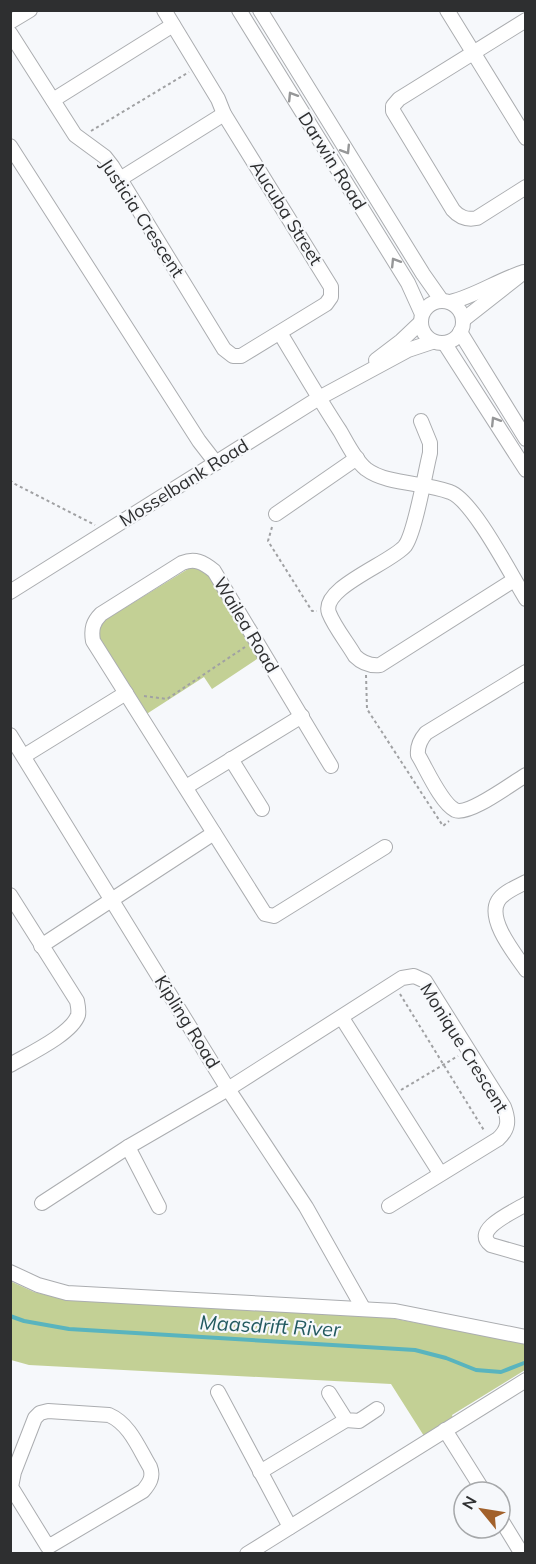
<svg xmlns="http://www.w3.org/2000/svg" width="536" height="1564" font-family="Mulish,sans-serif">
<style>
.green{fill:#c3d095}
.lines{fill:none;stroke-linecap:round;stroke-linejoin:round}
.stream{stroke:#59b4be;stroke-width:4}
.minor-casing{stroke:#abadb0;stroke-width:16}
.path{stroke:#a0a1a3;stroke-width:2;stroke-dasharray:3 3;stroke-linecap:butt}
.minor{stroke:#fff;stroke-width:14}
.oneway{stroke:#969798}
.labels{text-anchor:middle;stroke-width:4.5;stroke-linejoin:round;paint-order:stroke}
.street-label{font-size:18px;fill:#2e2f30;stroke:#f6f8fb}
.water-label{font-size:20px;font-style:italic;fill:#235a60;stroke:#f6f8fb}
</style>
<rect width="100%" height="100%" fill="#f6f8fb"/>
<g class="green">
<path d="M194,567L199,568L208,573L257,655V659L212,689L204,677L145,715L98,637V629L105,620L188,569Z"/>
<path d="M10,1281L34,1292L68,1300L380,1316L520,1342L525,1345V1370L452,1415L453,1418L424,1436L391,1384L29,1365L11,1360Z"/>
</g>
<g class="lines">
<path class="stream" d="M10,1316L24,1321L69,1329L415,1350L446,1358L476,1370L501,1372L524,1363"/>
<g class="minor-casing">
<g id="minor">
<path d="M239,10L408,283L422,314"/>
<path d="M260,10L423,274L442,301"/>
<path d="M447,10L526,138"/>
<path d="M526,20L399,99L393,106V111L453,210C460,218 467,220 477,218L526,187"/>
<path d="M10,22L30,10"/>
<path d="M10,33L75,135L105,157L112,166L224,349L233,356H241L326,304L331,297V287L224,114L218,99L164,10"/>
<path d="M53,100L173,25"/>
<path d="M10,146L199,441L216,463"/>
<path d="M120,179L224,114"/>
<circle cx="442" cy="322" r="21"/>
<path d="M450,302C476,296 498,280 524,272"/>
<path d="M463,320L519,276"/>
<path d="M460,332L526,439"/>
<path d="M280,333C300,366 319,399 340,431C347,443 355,460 366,469C387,485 425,482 450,492C473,500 511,575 526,599"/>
<path d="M445,344L526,470"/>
<path d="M376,360L401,341L420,323"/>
<path d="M421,421L430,443V453C425,473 415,533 405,546C391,563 320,588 329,613C335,628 347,642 355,656C362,663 370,666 380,665L514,580"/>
<path d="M276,514L357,458"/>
<path d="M10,592L319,398L408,350L432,342"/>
<path d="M526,672L426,733C420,740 417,746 418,755C426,768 441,803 455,810C469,816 512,783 526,775"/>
<path d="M10,735L228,1089L306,1207L363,1308"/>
<path d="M24,756L126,693"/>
<path d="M231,759L262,809"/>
<path d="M331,766L214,571C203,562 195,558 182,563L101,614C93,622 91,629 93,641L265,914L274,916L385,847"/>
<path d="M186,787L302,716"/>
<path d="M526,882C517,887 503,892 498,901C487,920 515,954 526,970"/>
<path d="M10,895L77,1001C78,1006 79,1011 78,1015C72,1034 27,1055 10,1065"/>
<path d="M41,946L214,833"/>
<path d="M342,1018L440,1173"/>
<path d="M128,1147L159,1207"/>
<path d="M42,1203L128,1147L228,1089L402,978L414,976L425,981L504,1107C509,1120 509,1129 498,1139L389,1206"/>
<path d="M526,1204C513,1212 471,1230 491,1245L526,1255"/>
<path d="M10,1272L38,1285L67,1293L395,1311L526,1337"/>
<path d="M218,1392L290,1527"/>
<path d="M329,1393L346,1420L359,1421L377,1409"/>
<path d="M48,1411L109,1415C130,1424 139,1449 150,1467C154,1477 149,1484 143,1491L48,1547L11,1487L14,1472L35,1418L40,1413Z"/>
<path d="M445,1430L484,1492"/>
<path d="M260,1472L346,1420"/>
<path d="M500,1518L522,1554"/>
<path d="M247,1554L526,1380"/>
</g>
</g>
<g class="path">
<path d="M91,131L189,72"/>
<path d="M10,480L13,483L95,525"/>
<path d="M272,527L268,541L312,611H317"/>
<path d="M366,675L367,709L443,826L449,821"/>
<path d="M144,696L167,699L245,647"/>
<path d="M400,994L485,1132"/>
<path d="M401,1090L458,1056"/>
</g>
<use href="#minor" class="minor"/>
</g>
<defs><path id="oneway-chevron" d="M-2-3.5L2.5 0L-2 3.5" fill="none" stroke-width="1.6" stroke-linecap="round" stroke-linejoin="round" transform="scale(1.5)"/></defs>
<g class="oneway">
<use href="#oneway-chevron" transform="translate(292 96) rotate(-122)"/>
<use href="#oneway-chevron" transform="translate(346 150) rotate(58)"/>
<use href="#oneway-chevron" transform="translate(395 262) rotate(-122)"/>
<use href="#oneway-chevron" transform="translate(495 421) rotate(-122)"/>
</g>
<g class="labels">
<g class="street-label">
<text transform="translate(332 161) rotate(58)" y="6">Darwin Road</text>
<text transform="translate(286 213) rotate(58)" y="6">Aucuba Street</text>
<text transform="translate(142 218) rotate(57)" y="6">Justicia Crescent</text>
<text transform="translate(184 483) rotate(-32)" y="6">Mosselbank Road</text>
<text transform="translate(246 625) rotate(59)" y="6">Wailea Road</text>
<text transform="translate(187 1022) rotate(58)" y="6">Kipling Road</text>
<text transform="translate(464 1048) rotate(58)" y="6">Monique Crescent</text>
</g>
<g class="water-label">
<text transform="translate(270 1326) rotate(3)" y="7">Maasdrift River</text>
</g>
</g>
<rect width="536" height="1564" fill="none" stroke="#2e2f30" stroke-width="24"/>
<g transform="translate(482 1510) rotate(300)"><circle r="28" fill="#f6f8fb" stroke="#a6a8aa" stroke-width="1.5"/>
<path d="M0-4.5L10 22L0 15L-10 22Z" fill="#a2612b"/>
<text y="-9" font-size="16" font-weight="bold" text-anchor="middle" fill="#2e2f30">N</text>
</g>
</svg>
